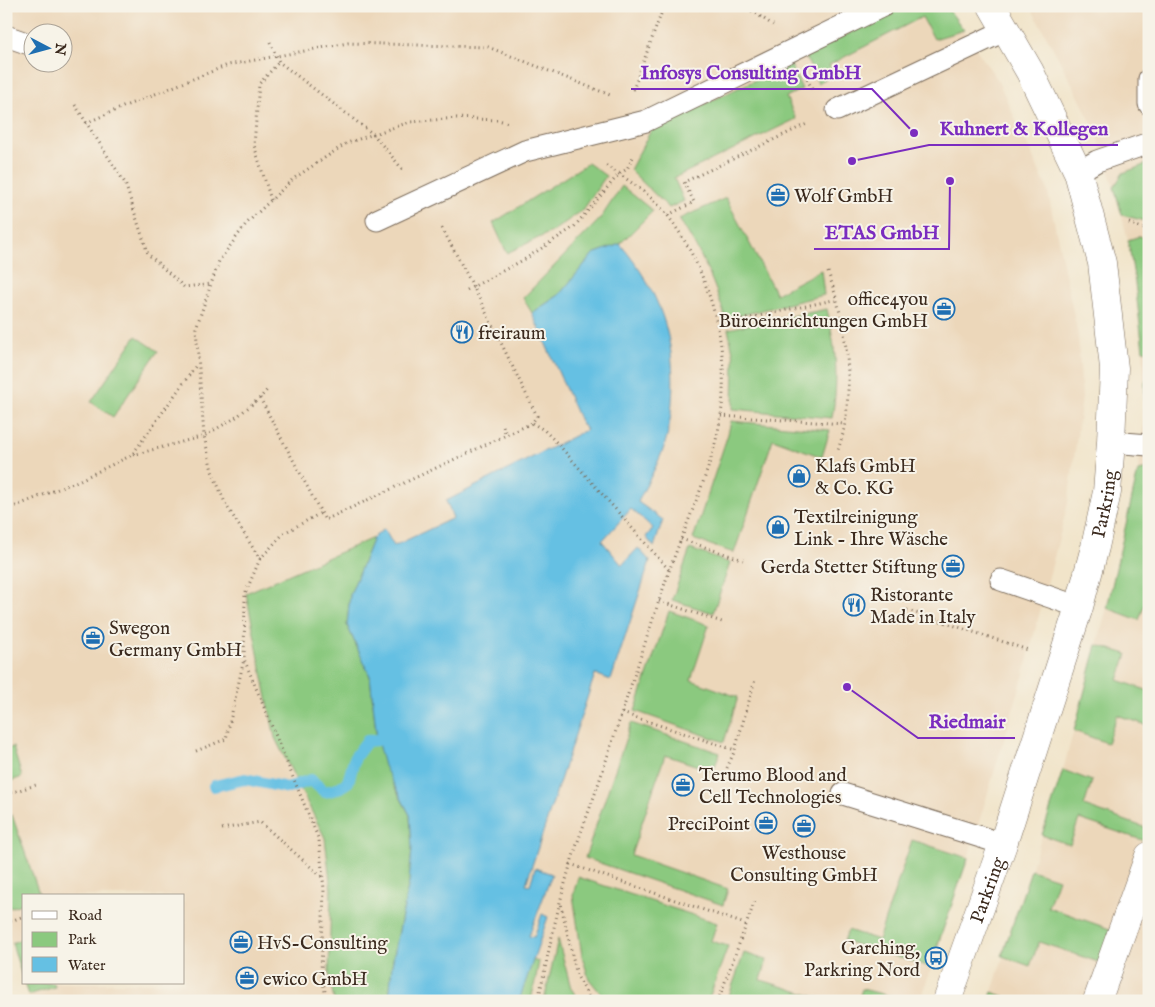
<svg xmlns="http://www.w3.org/2000/svg" width="1155" height="1007" font-family="'IM FELL English',serif">
<style>
.built{fill:#ecd7ba;fill-rule:evenodd}
.green{fill:#8bc97f;stroke:#637a4e}
.water{fill:#65c0e3;stroke:#507580}
.lines{fill:none;stroke-linecap:round;stroke-linejoin:round}
.stream{stroke:#65c0e3;stroke-width:12}
.service-casing{stroke:#7b6b5a;stroke-width:23}
.pedestrian-casing{stroke:#7b6b5a;stroke-width:29}
.minor-casing{stroke:#7b6b5a;stroke-width:29}
.path{stroke:#7b6b5a;stroke-width:3;stroke-dasharray:1 4;stroke-linecap:butt}
.service{stroke:#fff;stroke-width:21}
.pedestrian{stroke:#fff;stroke-width:28}
.minor{stroke:#fff;stroke-width:28}
.labels{text-anchor:middle;stroke-width:4;stroke-linejoin:round;paint-order:stroke}
.poi-label{font-size:19px;fill:#3b2a1e;stroke:#f7f3e8;text-anchor:start}
.street-label{font-size:19px;fill:#3b2a1e;stroke:#f7f3e8}
.leader{fill:none;stroke:#7b2cbf;stroke-width:2}
.callout-dot{fill:#7b2cbf;stroke:#f7f3e8;stroke-width:2}
.callout-label{font-size:20px;text-anchor:middle;font-weight:bold;fill:#7b2cbf;stroke:#f7f3e8;stroke-width:4;stroke-linejoin:round;paint-order:stroke}
</style>
<rect width="100%" height="100%" fill="#f7f3e8"/>
<filter id="ink" filterUnits="userSpaceOnUse"><feTurbulence type="fractalNoise" baseFrequency=".02" numOctaves="2"/><feDisplacementMap in="SourceGraphic" scale="10" xChannelSelector="R" yChannelSelector="G"/><feConvolveMatrix kernelMatrix="1 2 1 2 8 2 1 2 1" color-interpolation-filters="sRGB"/></filter>
<filter id="wash" filterUnits="userSpaceOnUse"><feTurbulence type="fractalNoise" baseFrequency=".0096" numOctaves="4" result="noise"/><feDisplacementMap in="SourceGraphic" scale="20" xChannelSelector="R" yChannelSelector="G"/><feGaussianBlur stdDeviation="1.12" result="paint"/><feColorMatrix in="noise" values="0 0 0 0 0 0 0 0 0 0 0 0 0 0 0 0 0 1.4 0 .05"/><feComposite in="paint" operator="in"/></filter>
<g filter="url(#wash)">
<rect width="100%" height="100%" fill="#f1e4c9"/>
<g class="built">
<path d="M6,6H946L997,79L1047,188L1078,335L1082,398L1068,503L1023,677L968,858L920,1001H29L24,983H184V896H24V983L6,926ZM32,32H62V62H32Z"/>
<path d="M1030,6H1149V1001H989L1063,770L1107,608L1138,471L1145,411L1143,350L1135,283L1128,240L1114,187L1095,130L1075,89Z"/>
</g>
<g class="green">
<path d="M903,6H946L964,30L934,39L922,17L829,65L834,74L818,83L805,56Z"/>
<path d="M790,63L802,89L786,97L796,119L674,178L684,201L669,208L630,170L651,130Z"/>
<path d="M588,163L606,176L583,210L553,231L507,253L493,223Z"/>
<path d="M1149,163V222L1122,215L1114,187L1123,173Z"/>
<path d="M622,186L653,211L620,244L593,254L559,295L532,313L523,298L600,219Z"/>
<path d="M726,198L776,294L821,270L824,295L726,319C713,279 702,254 679,219Z"/>
<path d="M1140,236L1149,240V351L1143,350L1135,283L1128,240Z"/>
<path d="M827,309C836,350 839,377 832,418L733,409L734,357L728,329Z"/>
<path d="M136,336L158,351L113,417L91,402Z"/>
<path d="M1149,377V414L1145,411V381Z"/>
<path d="M731,421L830,430L822,457L773,439L734,553L693,539L728,434Z"/>
<path d="M1149,469V598H1147L1139,620L1107,608L1138,471Z"/>
<path d="M373,538L350,595L347,625L370,676L377,740L396,790L410,815L412,848L409,882L392,965L389,1001H334L329,973L331,889L325,838L275,738L246,593Z"/>
<path d="M690,549L730,563L713,613L672,600Z"/>
<path d="M669,611L709,625L691,680L738,697L724,742L635,711Z"/>
<path d="M1097,645L1127,654L1118,680L1149,691V726L1117,715L1107,743L1074,731Z"/>
<path d="M631,723L720,753L713,771L665,755L631,855L728,889L723,905L585,858Z"/>
<path d="M13,747L22,777L6,783V749Z"/>
<path d="M1063,770L1092,781L1084,806L1149,829L1148,842L1079,819L1070,845L1042,835Z"/>
<path d="M12,815L40,896H24V903L6,909V817Z"/>
<path d="M912,840L968,858L930,967L844,941L848,930L878,940Z"/>
<path d="M1031,870L1058,879L1048,907L1118,932L1107,965L1039,942L1030,966L1002,956Z"/>
<path d="M578,877L717,923L711,941L728,946L708,1001L606,1000L589,979L582,956L573,895Z"/>
<path d="M24,938V983L12,943Z"/>
<path d="M558,939L571,988L579,1001H544Z"/>
<path d="M744,953L767,960L761,980L829,1001H727Z"/>
<path d="M532,960L539,962L531,1001H519Z"/>
<path d="M24,983H54L55,987L28,995Z"/>
<path d="M862,989L911,1001H858Z"/>
<path d="M992,992L1015,1001H989Z"/>
</g>
<path class="water" d="M620,244C660,291 677,340 672,402C671,418 668,435 663,450C656,468 646,485 638,502L663,520L654,547L646,537L653,528L631,509L602,541L622,565L638,548L650,561L611,680L595,674L526,884L530,885L535,868L552,874L529,936L534,937L542,914L548,917L519,1001H389L392,965L409,882L412,848L410,815L384,766L377,740L370,676L347,625L350,595L373,538L384,529L394,546L453,518L446,501L586,430L580,421L532,313L559,295L593,254Z"/>
<g class="lines">
<path class="stream" d="M214,786L245,779L288,788L311,780L325,792L337,789L348,782L355,757L367,741L377,740"/>
</g>
</g>
<g filter="url(#ink)">
<g class="lines">
<g class="service-casing">
<g id="service">
<path d="M6,36L32,45"/>
<path d="M1149,79V104"/>
<path d="M837,110L1006,30"/>
<path d="M1078,172L1097,161L1149,143"/>
<path d="M377,220L525,151L646,121L883,6"/>
<path d="M1111,442L1149,445"/>
<path d="M1001,580L1079,607"/>
<path d="M843,794L1003,844"/>
</g>
</g>
<g class="pedestrian-casing">
<path id="pedestrian" d="M1097,1001L1149,856"/>
</g>
<g class="minor-casing">
<g id="minor">
<path id="s1" d="M947,1001L1003,844L1079,607L1095,547L1107,492L1111,442L1114,368L1102,263L1078,172L1030,72L992,6"/>
</g>
</g>
<g class="path">
<path d="M750,6L752,11L773,25"/>
<path d="M270,42L279,62L373,134L404,171"/>
<path d="M807,79L813,91"/>
<path d="M633,90L664,6"/>
<path d="M75,105L125,183L148,254L184,287L212,284"/>
<path d="M86,123L125,106L228,65L348,43L488,47L610,95"/>
<path d="M271,200L254,145L259,84L279,62"/>
<path d="M668,215L694,202L684,182L809,123"/>
<path d="M1129,223L1149,231"/>
<path d="M828,272C845,320 853,372 845,423C844,433 840,443 837,453"/>
<path d="M467,290L525,259L574,227L619,174L627,169L633,157"/>
<path d="M717,325L838,299"/>
<path d="M260,398L325,520L532,423L537,416L473,286L441,226"/>
<path d="M721,416L845,424"/>
<path d="M532,423L544,430L558,444L669,570"/>
<path d="M503,426L506,435"/>
<path d="M133,455L204,436L235,418L260,398L268,389"/>
<path d="M6,510L78,481L132,455L197,364"/>
<path d="M681,539L743,560"/>
<path d="M260,559L284,533L321,513"/>
<path d="M659,601L722,622"/>
<path d="M907,610L1028,650"/>
<path d="M622,713L735,750"/>
<path d="M196,751L226,739L244,659"/>
<path d="M727,768L735,750L755,680"/>
<path d="M6,794L36,785"/>
<path d="M222,829L260,822L322,877"/>
<path d="M570,864L745,924"/>
<path d="M561,905L577,976L591,1001"/>
<path d="M6,923L24,916"/>
<path d="M327,1001L321,973L324,889L319,840L244,659L245,594L260,559L226,505L212,471L204,436L196,328L219,261L246,224L293,179L347,143L410,122L457,118L498,120L509,123"/>
<path d="M538,1001C548,955 557,908 571,863C579,836 590,809 599,782C622,712 645,643 668,574C688,516 721,454 723,392C726,331 705,265 668,216C652,195 627,179 605,165"/>
<path d="M718,1001L756,898"/>
</g>
<use href="#service" class="service"/>
<use href="#pedestrian" class="pedestrian"/>
<use href="#minor" class="minor"/>
</g>
</g>
<defs>
<g id="office-ring" transform="scale(1.125)"><circle r="9.5" fill="#f7f3e8" stroke="#1f6fb2" stroke-width="1.5"/><path d="M-6-3h4V-5.5h4V-3h4V5H-6ZM-1-4.5V-3h2v-1.5ZM-6 0V1H6V0Z" fill="#1f6fb2"/></g>
<g id="restaurant-ring" transform="scale(1.125)"><circle r="9.5" fill="#f7f3e8" stroke="#1f6fb2" stroke-width="1.5"/><path d="M-5-6h1v4h1v-4h1v4h1v-4h1v5L-1.5 .5V6h-2V.5L-5-1ZM5-6V6H3V1.5H1.5Q1.5-4 5-6Z" fill="#1f6fb2"/></g>
<g id="shop-ring" transform="scale(1.125)"><circle r="9.5" fill="#f7f3e8" stroke="#1f6fb2" stroke-width="1.5"/><path d="M-5-2.5h2.3a2.7 3.5 0 0 1 5.4 0H5L5.5 6h-11ZM-1.5-2.5h3a1.5 2.3 0 0 0-3 0Z" fill="#1f6fb2"/></g>
<g id="bus-ring" transform="scale(1.125)"><circle r="9.5" fill="#f7f3e8" stroke="#1f6fb2" stroke-width="1.5"/><path d="M-5-6H5V4H4V6H2V4H-2V6H-4V4H-5ZM-3.5-4V0h7V-4ZM-3.5 1.2v1.5H-2V1.2ZM2 1.2v1.5H3.5V1.2Z" fill="#1f6fb2"/></g>
</defs>
<g fill-rule="evenodd">
<use href="#office-ring" x="778" y="195"/>
<use href="#office-ring" x="944" y="309"/>
<use href="#restaurant-ring" x="462" y="332"/>
<use href="#shop-ring" x="799" y="476"/>
<use href="#shop-ring" x="778" y="527"/>
<use href="#office-ring" x="953" y="566"/>
<use href="#restaurant-ring" x="854" y="605"/>
<use href="#office-ring" x="93" y="638"/>
<use href="#office-ring" x="683" y="785"/>
<use href="#office-ring" x="766" y="823"/>
<use href="#office-ring" x="804" y="826"/>
<use href="#office-ring" x="241" y="942"/>
<use href="#bus-ring" x="936" y="958"/>
<use href="#office-ring" x="247" y="978"/>
</g>
<g class="labels">
<g class="poi-label">
<text x="794" y="202">Wolf GmbH</text>
<text x="928" y="305" text-anchor="end">office4you<tspan x="928" dy="22">Büroeinrichtungen GmbH</tspan></text>
<text x="478" y="339">freiraum</text>
<text x="815" y="472">Klafs GmbH<tspan x="815" dy="22">&amp; Co. KG</tspan></text>
<text x="794" y="523">Textilreinigung<tspan x="794" dy="22">Link - Ihre Wäsche</tspan></text>
<text x="937" y="573" text-anchor="end">Gerda Stetter Stiftung</text>
<text x="870" y="601">Ristorante<tspan x="870" dy="22">Made in Italy</tspan></text>
<text x="109" y="634">Swegon<tspan x="109" dy="22">Germany GmbH</tspan></text>
<text x="699" y="781">Terumo Blood and<tspan x="699" dy="22">Cell Technologies</tspan></text>
<text x="750" y="830" text-anchor="end">PreciPoint</text>
<text x="804" y="859" text-anchor="middle">Westhouse<tspan x="804" dy="22">Consulting GmbH</tspan></text>
<text x="257" y="949">HvS-Consulting</text>
<text x="920" y="954" text-anchor="end">Garching,<tspan x="920" dy="22">Parkring Nord</tspan></text>
<text x="263" y="985">ewico GmbH</text>
</g>
<g class="street-label">
<text dy="7" stroke="none"><textPath href="#s1" startOffset="522">Parkring</textPath></text>
<text dy="7" stroke="none"><textPath href="#s1" startOffset="118">Parkring</textPath></text>
</g>
</g>
<path class="leader" d="M914 133L872 89H631M852 161L929 145H1118M950 181L949 249H814M847 687L918 738H1015"/>
<g class="callout-dot">
<circle cx="914" cy="133" r="5"/>
<circle cx="852" cy="161" r="5"/>
<circle cx="950" cy="181" r="5"/>
<circle cx="847" cy="687" r="5"/>
</g>
<g class="callout-label">
<text x="751" y="79">Infosys Consulting GmbH</text>
<text x="1024" y="135">Kuhnert &amp; Kollegen</text>
<text x="882" y="239">ETAS GmbH</text>
<text x="967" y="728">Riedmair</text>
</g>
<rect width="1155" height="1007" fill="none" stroke="#f7f3e8" stroke-width="25"/>
<rect x="22" y="894" width="162" height="90" fill="#f7f3e8" stroke="#aca397"/>
<rect x="32" y="911" width="25" height="8" fill="#ffffff" stroke="#aca397"/>
<text x="68" y="920" font-size="15" fill="#3b2a1e">Road</text>
<rect x="32" y="932" width="25" height="15" fill="#8bc97f" stroke="#aca397"/>
<text x="68" y="944" font-size="15" fill="#3b2a1e">Park</text>
<rect x="32" y="957" width="25" height="15" fill="#65c0e3" stroke="#aca397"/>
<text x="68" y="970" font-size="15" fill="#3b2a1e">Water</text>
<g transform="translate(48 48) rotate(96)"><circle r="24" fill="#f7f3e8" stroke="#aca397"/>
<path d="M0-4L9 19L0 12L-9 19Z" fill="#1f6fb2"/>
<text y="-8" font-size="14" font-weight="bold" text-anchor="middle" fill="#3b2a1e">N</text>
</g>
</svg>
